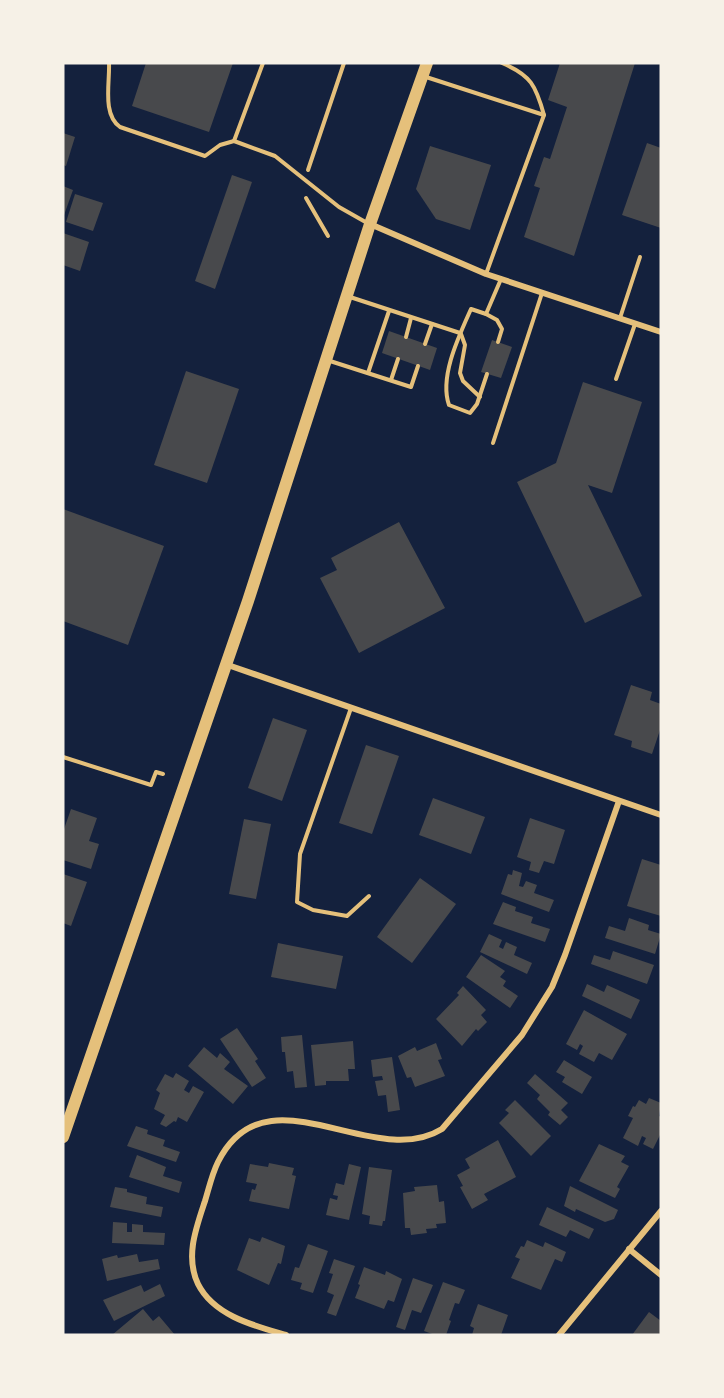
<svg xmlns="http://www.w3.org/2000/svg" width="724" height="1398" font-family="'Titillium Web',sans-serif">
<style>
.building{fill:#48494c}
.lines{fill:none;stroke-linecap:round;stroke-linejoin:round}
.path{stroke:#e5c07b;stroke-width:4}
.service{stroke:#e5c07b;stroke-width:4}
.minor{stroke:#e5c07b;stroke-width:6}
.secondary{stroke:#e5c07b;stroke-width:12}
</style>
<rect width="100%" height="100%" fill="#14213d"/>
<g class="building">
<path d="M146,63H233L209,132L132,106Z"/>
<path d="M560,63H635L574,256L524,237L540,188L534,186L544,157L550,159L567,107L548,100Z"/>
<path d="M63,133L75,137L66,166L63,165Z"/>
<path d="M647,143L661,148V228L622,215Z"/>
<path d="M430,146L491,165L470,230L436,219L416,189Z"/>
<path d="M232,175L252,182L215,289L195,281Z"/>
<path d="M63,186L73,190L63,218Z"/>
<path d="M75,194L103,203L93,231L66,222Z"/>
<path d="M63,233L89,242L80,271L63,265Z"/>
<path d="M389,331L437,348L430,370L382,353Z"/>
<path d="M492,340L512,347L501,378L481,372Z"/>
<path d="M186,371L239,389L207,483L154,465Z"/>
<path d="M583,382L642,402L612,493L588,485L642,596L585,623L517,482L556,463Z"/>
<path d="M63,509L164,546L128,645L63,621Z"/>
<path d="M399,522L445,608L359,653L320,578L337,570L331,558Z"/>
<path d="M631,685L652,692L650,700L661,704V727L652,754L631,747L632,741L614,735Z"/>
<path d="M273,718L307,730L282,801L248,788Z"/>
<path d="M366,745L399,756L372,834L339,823Z"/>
<path d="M433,798L485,817L471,854L419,835Z"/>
<path d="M71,809L97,818L89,841L99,844L91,869L63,860V832Z"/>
<path d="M530,818L565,830L554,864L544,861L539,873L529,870L531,862L517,857Z"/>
<path d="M244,819L271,824L256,899L229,894Z"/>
<path d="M642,859L661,865V916L627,906Z"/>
<path d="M513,870L522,873L519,886L523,887L526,881L537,885L534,893L554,900L549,912L501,894L508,874L512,875Z"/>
<path d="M63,874L87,882L71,926L63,923Z"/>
<path d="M420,878L456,904L412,963L377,937Z"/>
<path d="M503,902L516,907L515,911L533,917L531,923L550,929L545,942L493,924Z"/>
<path d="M629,918L649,925L648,930L661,934L655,954L605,938L609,926L625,931Z"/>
<path d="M489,934L502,940L499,947L503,949L506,942L517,947L514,955L532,963L527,974L480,952Z"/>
<path d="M278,943L343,956L336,989L271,977Z"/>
<path d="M613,951L654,965L647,984L591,964L594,955L610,960Z"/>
<path d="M481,955L505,971L500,977L506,981L503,986L518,996L510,1008L466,977Z"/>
<path d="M587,984L604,992L607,985L640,1000L631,1019L582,996Z"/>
<path d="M463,986L486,1010L481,1015L487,1022L478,1031L476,1029L462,1046L436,1019L459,995L457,993Z"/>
<path d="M584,1010L627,1034L612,1060L599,1053L594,1062L579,1054L583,1046L580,1044L577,1050L566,1044Z"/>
<path d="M237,1028L258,1059L255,1061L266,1078L252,1087L220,1039Z"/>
<path d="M302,1035L307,1087L295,1088L293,1071L287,1072L285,1052H282L281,1037Z"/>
<path d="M353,1041L355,1069H348L349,1081H326V1085L315,1086L311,1045Z"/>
<path d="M436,1043L442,1059L438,1060L445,1076L415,1087L411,1077L407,1078L398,1056L415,1047L417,1051Z"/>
<path d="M204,1047L217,1058L220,1053L230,1062L224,1069L248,1086L233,1104L188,1066Z"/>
<path d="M392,1057L400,1110L388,1112L386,1095L378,1096L375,1081L383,1080L382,1076L373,1077L371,1060Z"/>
<path d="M564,1060L592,1077L582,1094L562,1082L565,1077L556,1072Z"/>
<path d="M176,1073L189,1081L184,1090L189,1093L193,1086L204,1092L187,1122L178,1117L176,1122L174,1121L166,1127L160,1124L165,1115L154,1109L160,1093L156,1090L165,1074L173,1078Z"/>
<path d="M535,1074L568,1103L561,1110L568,1117L560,1125L548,1115L550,1112L537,1099L540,1095L527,1083Z"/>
<path d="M649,1098L661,1103L659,1116L661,1117V1133L653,1149L643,1144L646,1138L642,1136L638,1146L623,1138L633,1118L628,1116L633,1106L635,1107L639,1100L646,1104Z"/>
<path d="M515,1100L551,1136L531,1156L499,1123L509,1113L505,1110Z"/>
<path d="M136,1126L148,1130L147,1134L165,1140L163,1146L180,1152L176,1162L127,1146Z"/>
<path d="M498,1140L516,1177L484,1194L488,1200L472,1209L460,1187L463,1186L457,1175L470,1168L465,1159Z"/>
<path d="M599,1144L625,1156L621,1162L629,1166L617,1187L620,1189L615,1198L579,1181Z"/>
<path d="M137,1155L166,1167L163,1176L182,1182L179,1193L129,1177Z"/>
<path d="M269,1163L294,1168L292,1175L296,1176L289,1209L249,1201L252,1189L255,1190L257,1184L246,1182L250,1164L268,1167Z"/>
<path d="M349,1164L361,1167L349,1220L326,1215L330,1198L337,1200L338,1196L333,1195L336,1183L344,1185Z"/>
<path d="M369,1167L392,1170L385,1221H383L382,1226L369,1224L370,1216L362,1214Z"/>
<path d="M437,1185L439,1202L444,1201L446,1223L436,1224L437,1228L426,1229L427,1233L411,1235L410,1228H405L403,1193L415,1191L414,1187Z"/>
<path d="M570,1186L618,1210L614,1219L605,1222L576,1209L575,1212L564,1206Z"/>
<path d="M115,1187L127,1189V1192L147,1197L146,1204L163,1207L161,1217L110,1207Z"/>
<path d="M547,1207L594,1229L589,1239L570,1230L566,1237L539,1225Z"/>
<path d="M113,1222L127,1223V1232H132V1224L143,1225V1232L165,1233L164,1245L112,1243Z"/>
<path d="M262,1237L285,1246L281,1264L278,1263L269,1285L237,1270L249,1238L260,1242Z"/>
<path d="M527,1240L543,1247L545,1242L566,1252L562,1262L555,1259L541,1290L511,1278L520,1259L515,1257L521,1246L524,1247Z"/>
<path d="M308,1244L328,1251L313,1293L300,1289L302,1283L291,1280L295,1267L299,1268Z"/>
<path d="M137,1254L139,1262L158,1259L160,1269L107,1281L102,1259L117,1255L118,1258Z"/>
<path d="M334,1259L355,1266L336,1316L327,1313L334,1295L327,1292L333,1274L329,1273Z"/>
<path d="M364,1267L385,1275L386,1271L402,1279L394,1302L388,1300L384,1309L355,1298L360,1285L358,1284Z"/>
<path d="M413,1278L433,1285L421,1313L412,1310L405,1330L396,1327Z"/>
<path d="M443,1282L465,1290L459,1304L455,1303L449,1320L451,1321L446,1335H435L424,1331Z"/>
<path d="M160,1284L165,1296L114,1321L103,1300L141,1285L144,1292Z"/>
<path d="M478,1304L508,1315L501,1335H472L474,1328L470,1326Z"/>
<path d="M143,1309L153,1321L159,1316L175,1335H112Z"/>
<path d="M649,1312L661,1321V1335H632Z"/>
</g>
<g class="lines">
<g class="path">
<path d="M308,170L344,63"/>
<path d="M306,198L328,236"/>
<path d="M63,757L151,785L156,772L163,774"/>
</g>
<g class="service">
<path d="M109,63C110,83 102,114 120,127L205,156L220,145L234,141L275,156L339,207L369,224"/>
<path d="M423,76L544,115"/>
<path d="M234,141L263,63"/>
<path d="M486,274L544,115C536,86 531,75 502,63"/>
<path d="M350,297L460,333"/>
<path d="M486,314L497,320L502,329L498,342"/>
<path d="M620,318L640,257"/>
<path d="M461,334L465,345L460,373L463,381L480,397"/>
<path d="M406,337L411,318"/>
<path d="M425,344L432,324"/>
<path d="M330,361L411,387L418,366"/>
<path d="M368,373L389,311"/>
<path d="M487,374L477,404L470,413L449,405C439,377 459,336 471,309L486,314L501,279"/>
<path d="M616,379L635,324"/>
<path d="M391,380L398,359"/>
<path d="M493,443L542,293"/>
<path d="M351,708L300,854L297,902L313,910L347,916L369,896"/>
</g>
<g class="minor">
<path d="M370,224L486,274L661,332"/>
<path d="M225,664L661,815"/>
<path d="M629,1249L661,1275"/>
<path d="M286,1335C255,1326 214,1316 198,1284C185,1257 196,1228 205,1201C209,1188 212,1174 218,1162C266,1066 373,1172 442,1129L522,1035L552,987L565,955L619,801"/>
<path d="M559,1335L661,1211"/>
</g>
<path class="secondary" d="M63,1137L248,601L370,224L427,63"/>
</g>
<rect width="724" height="1398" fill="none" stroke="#f6f1e7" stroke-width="129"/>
</svg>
